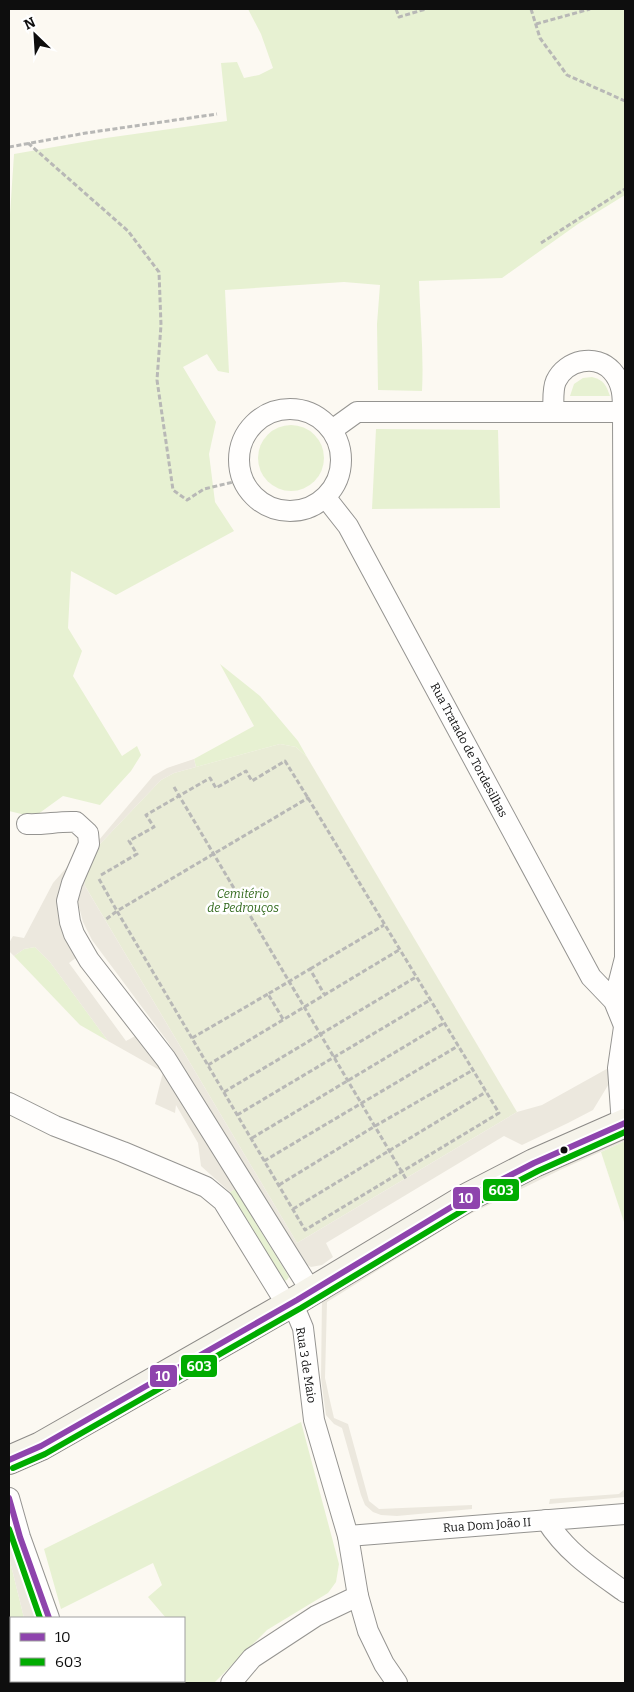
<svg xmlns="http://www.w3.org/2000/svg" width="634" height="1692" font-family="Bitter,serif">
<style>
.green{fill:#e7f1d2}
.cemetery{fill:#e9ecd6}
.plaza{fill:#ece8de}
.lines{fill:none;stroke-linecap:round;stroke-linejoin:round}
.street-casing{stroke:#959491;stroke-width:22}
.secondary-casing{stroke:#8c8a87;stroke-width:30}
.path{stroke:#b8b8b6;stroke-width:3;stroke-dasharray:5 2.5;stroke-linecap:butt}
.street{stroke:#fffefd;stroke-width:20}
.secondary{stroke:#f5f3ea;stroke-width:28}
.bus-1-casing{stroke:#fff;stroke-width:10}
.bus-2-casing{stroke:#fff;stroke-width:10}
.bus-1{stroke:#8e44ad;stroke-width:6}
.bus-2{stroke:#00ac00;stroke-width:6}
.bus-dot{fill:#0e0e0e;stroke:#fff;stroke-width:2}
.labels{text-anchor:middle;stroke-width:5;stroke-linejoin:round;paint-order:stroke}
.street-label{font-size:12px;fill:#0e0e0e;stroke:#fff}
.park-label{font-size:12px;font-style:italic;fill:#31691c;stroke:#fff}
.line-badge{stroke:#fff;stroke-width:2}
.badge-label{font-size:14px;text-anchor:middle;font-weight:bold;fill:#fff}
</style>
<rect width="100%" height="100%" fill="#fcf9f2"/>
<g class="green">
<path d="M248,9H625V195L578,224L502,278L419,281C420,318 424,354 422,391L378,390L377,324L380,285L344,282L225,290L229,373L218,371L207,354L183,367L216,422L209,454L215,502L234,531L116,595L71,571L68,628L82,651L73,676L122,756L137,746L141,755L131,771L100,805L63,796L34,817L9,811V230L14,154L106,138L227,121L221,63L237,62L244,78L259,75L273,68L261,34Z"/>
<path d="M592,377C604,380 606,385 610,396H570L574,384L583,378Z"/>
<circle cx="291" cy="458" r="33"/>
<path d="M376,429L498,430L500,508L372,509Z"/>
<path d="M220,664L260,696L298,741L307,757L296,747L280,744L196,767L194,759L254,726Z"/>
<path d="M35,947L50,962L108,1041L80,1025L14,956L24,949Z"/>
<path d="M625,1141V1225L601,1152Z"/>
<path d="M235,1189L289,1277L287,1280L284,1281L230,1192Z"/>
<path d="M301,1422L339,1564L336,1582L328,1593L267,1630L214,1683H163L162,1681H184V1618H166L148,1597L162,1585L153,1563L61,1609L44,1549Z"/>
<path d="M9,1557L24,1618H11V1660H9Z"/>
</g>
<path class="cemetery" d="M280,744L296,747L307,757L517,1112L297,1243L85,886L84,875L98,846L161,780L174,773Z"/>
<g class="plaza">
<path d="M194,759L196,767L174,773L161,780L98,846L84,875L85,886L297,1243L517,1112L542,1105L612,1066L610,1082L593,1110L568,1123L522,1145L504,1136L326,1243L333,1257L322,1265L311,1267L299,1260L168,1042L92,940L83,922L77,899L85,865L99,840L153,776L167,768Z"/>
<path d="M75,858L61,917L66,941L77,957L69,963L126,1041L137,1035L163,1072L235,1189L230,1192L201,1166L198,1143L176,1105L175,1113L155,1104L163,1072L108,1041L50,962L35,947L24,949L14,956L9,951V943L13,936L24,938L53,883Z"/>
<path d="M625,1135V1141L560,1170L462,1218L327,1302L325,1378L330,1401L334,1418L348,1424L369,1501L379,1509L472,1505V1509L397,1516L381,1515L373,1512L365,1505L361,1495L342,1428L334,1424L326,1415L321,1378L322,1298L469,1209L554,1167Z"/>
<path d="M625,1489V1497L549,1504L550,1499L619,1494Z"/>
<path d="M9,1527L40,1618H24L9,1557Z"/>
</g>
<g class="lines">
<g class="street-casing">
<g id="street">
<circle cx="290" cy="460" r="51"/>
<path d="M553,412C554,402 552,390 556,381C566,360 596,353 612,371C623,383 623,397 623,412"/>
<path d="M332,430L357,412H623L625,958L614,1001"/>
<path d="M326,498L348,526L591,977L614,1001L625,1028"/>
<path d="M27,824C44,825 59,821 76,822L88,833L89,844L72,883L67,901L70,922L74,934L89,960L166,1059L311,1291"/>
<path d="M9,1103L55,1126L123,1152L206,1187L223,1201L287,1305L298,1316L303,1328L314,1420L348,1536L358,1596L368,1631L384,1664L397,1683"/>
<path d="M622,1125L618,1068L624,1027"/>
<path d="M9,1498L20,1537L49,1618"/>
<path d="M546,1520C567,1553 594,1570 625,1592"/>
<path d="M348,1536L625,1514"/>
<path d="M83,1681L84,1683"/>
<path d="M231,1683L252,1658L316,1616L358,1596"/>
</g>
</g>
<g class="secondary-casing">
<path id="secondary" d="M9,1460L41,1446L297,1300L468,1197L534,1163L625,1123"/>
</g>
<g class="path">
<path d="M396,9L399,17L426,9"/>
<path d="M531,9L540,38L567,75L625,101"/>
<path d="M536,24L590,9"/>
<path d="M28,143L128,231L159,272L161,325L157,380L173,490L187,500L204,489L242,480"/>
<path d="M9,147L86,133L217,114"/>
<path d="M541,243L625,189"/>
<path d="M174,787L406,1179"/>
<path d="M308,798L499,1113L305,1230L117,911Z"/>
<path d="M101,875L137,854L129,841L154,827L146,815L210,778L216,788L246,771L252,781L285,761L308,798"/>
<path d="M99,879L117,911L105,920"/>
<path d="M310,969L384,925"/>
<path d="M283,1019L268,994L310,969L324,994"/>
<path d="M192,1038L268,994"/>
<path d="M208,1065L399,950"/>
<path d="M224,1092L416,977"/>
<path d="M237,1115L430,1000"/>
<path d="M252,1138L444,1023"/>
<path d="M264,1161L458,1046"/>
<path d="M279,1185L375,1126L473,1070"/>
<path d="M293,1209L486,1092"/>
</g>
<use href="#street" class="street"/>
<use href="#secondary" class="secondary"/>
<g class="bus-1-casing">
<g id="bus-1">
<path d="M9,1460L41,1446L297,1300L468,1197L534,1163L625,1123"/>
<path d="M9,1498L20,1537L49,1618"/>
</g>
</g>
<g class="bus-2-casing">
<g id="bus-2">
<path d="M13,1468L45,1454L301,1308L472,1205L538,1171L625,1132"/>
<path d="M9,1529L40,1618"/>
</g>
</g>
<use href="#bus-1" class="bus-1"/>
<use href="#bus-2" class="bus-2"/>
</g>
<circle class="bus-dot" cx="564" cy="1150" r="4.5"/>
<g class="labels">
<g class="street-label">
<text transform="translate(469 750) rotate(62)" y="4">Rua Tratado de Tordesilhas</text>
<text transform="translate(306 1365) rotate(81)" y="4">Rua 3 de Maio</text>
<text transform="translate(487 1525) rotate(-4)" y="4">Rua Dom João II</text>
</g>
<g class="park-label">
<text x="243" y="898">Cemitério<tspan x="243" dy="14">de Pedrouços</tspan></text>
</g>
</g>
<g class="line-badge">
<rect x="482" y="1178" width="38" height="24" rx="5" fill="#00ac00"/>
<rect x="452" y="1186" width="29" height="24" rx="5" fill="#8e44ad"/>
<rect x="180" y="1354" width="38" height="24" rx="5" fill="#00ac00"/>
<rect x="149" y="1364" width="29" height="24" rx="5" fill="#8e44ad"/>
</g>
<g class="badge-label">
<text x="501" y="1195">603</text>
<text x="466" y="1203">10</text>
<text x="199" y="1371">603</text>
<text x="163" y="1381">10</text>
</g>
<rect width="634" height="1692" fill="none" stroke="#0e0e0e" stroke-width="20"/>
<rect x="10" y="1617" width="175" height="65" fill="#ffffff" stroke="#9f9f9f"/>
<rect x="20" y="1633" width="25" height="8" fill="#8e44ad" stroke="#9f9f9f"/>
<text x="55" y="1642" font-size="15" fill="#0e0e0e">10</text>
<rect x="20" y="1658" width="25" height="8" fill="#00ac00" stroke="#9f9f9f"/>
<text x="55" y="1667" font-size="15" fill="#0e0e0e">603</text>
<g transform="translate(35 35) rotate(335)" stroke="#ffffff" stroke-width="4" paint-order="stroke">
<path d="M0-4L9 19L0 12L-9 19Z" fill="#0e0e0e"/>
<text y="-8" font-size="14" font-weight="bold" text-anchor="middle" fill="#0e0e0e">N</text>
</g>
</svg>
